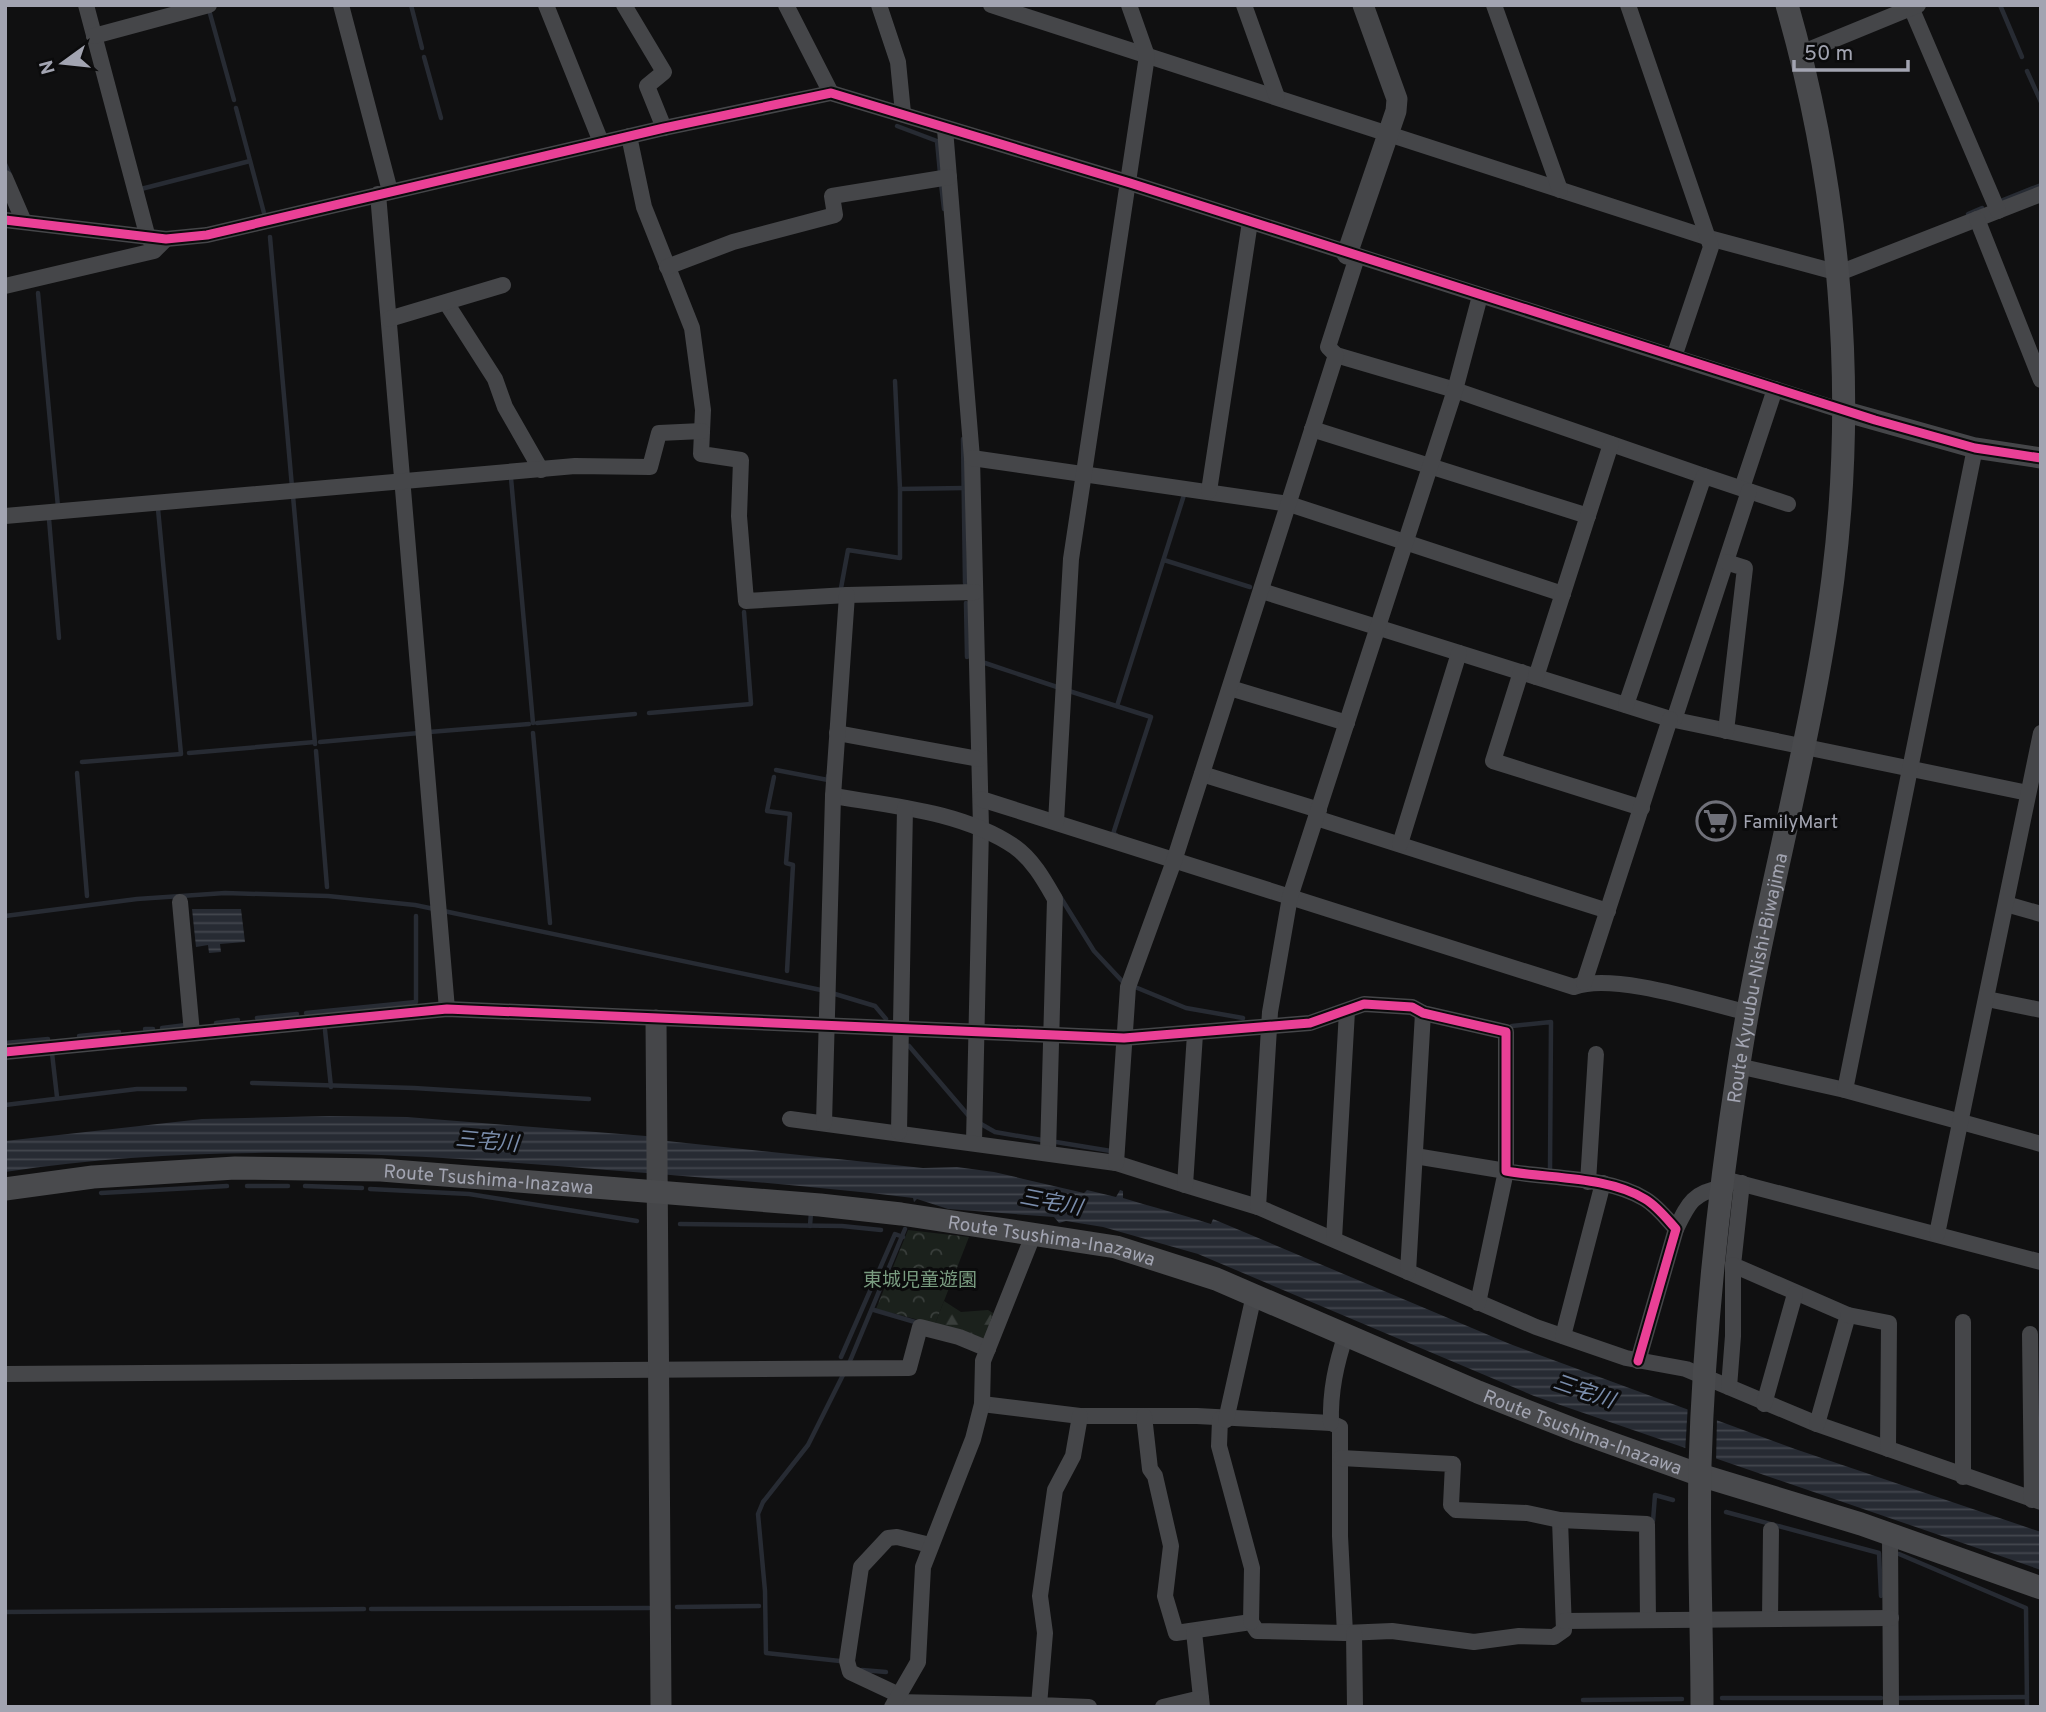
<svg xmlns="http://www.w3.org/2000/svg" width="2046" height="1712" font-family="Overpass,'Noto Sans JP',sans-serif">
<style>
.forest{fill:url(#forest-firs)}
.park{fill:url(#park-crowns)}
.water{fill:url(#water-rules)}
.pier{fill:#101011}
.lines{fill:none;stroke-linecap:round;stroke-linejoin:round}
.stream{stroke:#272b33;stroke-width:4.5}
.minor{stroke:#454649;stroke-width:16}
.tertiary{stroke:#454649;stroke-width:21}
.secondary{stroke:#494a4d;stroke-width:23}
.cycleway-casing{stroke:#0b0b0c;stroke-width:13}
.cycleway{stroke:#ea4096;stroke-width:9}
.labels{text-anchor:middle;stroke-width:6;stroke-linejoin:round;paint-order:stroke}
.poi-label{font-size:19px;fill:#a2a4b1;stroke:#0b0b0c;text-anchor:start}
.street-label{font-size:19px;fill:#a2a4b1;stroke:#0b0b0c}
.park-label{font-size:19px;fill:#799c80;stroke:#0b0b0c}
.water-label{font-size:21px;font-style:italic;fill:#7a8dac;stroke:#0b0b0c}
</style>
<defs>
<pattern id="forest-firs" width="22" height="20" patternUnits="userSpaceOnUse" patternTransform="scale(1.75)"><rect width="22" height="20" fill="#1b211c"/><path d="M5 1l3.5 6h-7zM16 11l3.5 6h-7z" fill="#393e3b"/></pattern>
<pattern id="park-crowns" width="20" height="18" patternUnits="userSpaceOnUse" patternTransform="scale(1.75)"><rect width="20" height="18" fill="#1b211c"/><path d="M2 6a3 3 0 1 1 6 0M12 15a3 3 0 1 1 6 0" fill="none" stroke="#393e3b"/></pattern>
<pattern id="water-rules" width="6" height="5" patternUnits="userSpaceOnUse" patternTransform="scale(1.75)"><rect width="6" height="5" fill="#272b33"/><path d="M0 2.5h6" fill="none" stroke="#43474e"/></pattern>
</defs>
<rect width="100%" height="100%" fill="#101011"/>
<path class="forest" d="M944,1301L961,1312L988,1310L993,1313L985,1339L935,1324Z"/>
<path class="park" d="M908,1230L969,1237L935,1324L876,1309Z"/>
<g class="water">
<path d="M192,909H241L245,942L220,944L221,952L209,953L208,945L196,947Z"/>
<path d="M329,1116L407,1117L646,1136L667,1141L923,1168L957,1167L994,1172L1084,1193L1087,1190L1116,1197L1120,1190L1123,1191V1198C1152,1207 1181,1214 1211,1224L1213,1219L1510,1344L1795,1449L2041,1532V1570L1534,1396L1198,1254L1103,1227L1066,1221L1059,1223L1054,1217L948,1209L917,1199L914,1202L913,1198C812,1186 710,1178 607,1170C405,1153 207,1141 5,1172V1141L202,1119Z"/>
</g>
<path class="pier" d="M1688,1404L1717,1416L1716,1463L1685,1453Z"/>
<g class="lines">
<g class="stream">
<path d="M411,5L422,48"/>
<path d="M2000,5L2022,57"/>
<path d="M209,10L234,100"/>
<path d="M424,57L441,118"/>
<path d="M2027,71L2041,102"/>
<path d="M236,108L264,213"/>
<path d="M897,126L937,141L940,173"/>
<path d="M5,164L10,175"/>
<path d="M941,184L944,209"/>
<path d="M141,189L250,161"/>
<path d="M2003,200L2041,185"/>
<path d="M1968,214L1982,208"/>
<path d="M270,237L292,487"/>
<path d="M38,293L58,507"/>
<path d="M895,381L900,489"/>
<path d="M963,439L965,583"/>
<path d="M511,478L533,723"/>
<path d="M293,496L315,744"/>
<path d="M49,519L59,638"/>
<path d="M1164,560L1250,587"/>
<path d="M841,588L848,550L900,558V489L964,488"/>
<path d="M966,603L967,657"/>
<path d="M985,663L1057,687"/>
<path d="M1069,691L1151,717L1113,834L1116,835"/>
<path d="M1117,706L1184,495"/>
<path d="M649,713L751,704L744,612"/>
<path d="M537,723L635,714"/>
<path d="M429,732L529,724"/>
<path d="M533,733L550,923"/>
<path d="M320,742L419,733"/>
<path d="M316,751L327,887"/>
<path d="M189,753L315,742"/>
<path d="M82,762L181,754L158,509"/>
<path d="M776,770L828,780V776"/>
<path d="M77,773L87,896"/>
<path d="M774,777L767,811L790,814L786,863L793,865L787,971"/>
<path d="M2040,779H2041"/>
<path d="M1061,898L1094,951L1123,982"/>
<path d="M5,916L137,899L225,893L328,896L415,905L821,990"/>
<path d="M1135,987L1186,1008L1243,1018"/>
<path d="M835,994L875,1006L886,1019"/>
<path d="M306,1013L416,1002V916"/>
<path d="M257,1018L297,1014"/>
<path d="M216,1023L238,1020"/>
<path d="M1512,1026L1551,1022L1550,1171"/>
<path d="M162,1028L186,1025"/>
<path d="M145,1029H153"/>
<path d="M325,1030L331,1087"/>
<path d="M79,1036L119,1032"/>
<path d="M5,1043L48,1039"/>
<path d="M909,1046L968,1115"/>
<path d="M52,1053L57,1097"/>
<path d="M252,1083L414,1088L589,1099"/>
<path d="M5,1105L137,1089H185"/>
<path d="M981,1124L995,1132L1042,1140"/>
<path d="M1056,1142L1111,1151"/>
<path d="M247,1186H288"/>
<path d="M305,1186L362,1188"/>
<path d="M370,1189L469,1194L637,1221"/>
<path d="M101,1193L227,1186"/>
<path d="M680,1224L842,1226L881,1230"/>
<path d="M810,1226L811,1212"/>
<path d="M874,1310L915,1322"/>
<path d="M841,1357L895,1234L903,1237"/>
<path d="M850,1361L905,1229"/>
<path d="M1726,1512L1879,1553L1881,1596"/>
<path d="M1653,1521L1655,1495L1673,1500"/>
<path d="M1899,1554L2026,1608L2027,1707"/>
<path d="M677,1607L759,1606"/>
<path d="M371,1609L649,1608"/>
<path d="M5,1612L364,1609"/>
<path d="M840,1661L766,1653L765,1591L758,1514L763,1502L808,1445L844,1373"/>
<path d="M862,1670L886,1672"/>
<path d="M1722,1698H1881"/>
<path d="M1898,1698L2027,1697"/>
<path d="M1583,1700L1682,1699"/>
</g>
<g class="minor">
<path d="M86,5L148,238"/>
<path d="M341,5L390,191"/>
<path d="M546,5L601,142"/>
<path d="M624,5L664,72L647,86L664,128"/>
<path d="M786,5L831,93"/>
<path d="M879,5L898,62L903,113"/>
<path d="M991,5L1709,238L1839,273L2041,194"/>
<path d="M1244,5L1277,97"/>
<path d="M1494,5L1560,190"/>
<path d="M1628,5L1711,247L1674,357"/>
<path d="M1910,5L1998,211"/>
<path d="M94,36L209,5"/>
<path d="M1801,53L1918,5"/>
<path d="M945,129L972,458L981,828L974,1142"/>
<path d="M629,136L644,207L692,328L703,410L701,454L741,460L739,516L746,601L847,595L975,592"/>
<path d="M5,178L24,222"/>
<path d="M378,194L447,1009"/>
<path d="M1977,219L2041,380"/>
<path d="M5,220L166,239L207,235L664,128L831,93L1130,183L1843,411"/>
<path d="M667,267L733,242L835,215L832,196L949,177"/>
<path d="M5,286L154,251L166,239"/>
<path d="M447,304L495,379L505,407L541,470"/>
<path d="M389,319L503,285"/>
<path d="M1336,355L1455,390L1704,476"/>
<path d="M1312,429L1588,516"/>
<path d="M972,458L1289,504L1563,594"/>
<path d="M1742,488L1775,389"/>
<path d="M1209,491L1250,222"/>
<path d="M5,516L575,466L650,467L659,433L702,431"/>
<path d="M1262,591L1670,719L2028,793"/>
<path d="M1521,672L1493,761L1642,808"/>
<path d="M1536,677L1611,444"/>
<path d="M1230,688L1347,723"/>
<path d="M1626,705L1704,476L1788,504"/>
<path d="M1674,720L1749,491"/>
<path d="M1726,731L1745,568L1726,562"/>
<path d="M837,733L979,759"/>
<path d="M1202,774L1319,810"/>
<path d="M833,796C893,806 964,812 1015,847C1033,860 1044,880 1055,899L1048,1152"/>
<path d="M981,799L1574,987C1613,972 1707,1003 1749,1013"/>
<path d="M1316,818L1608,911"/>
<path d="M1056,822L1071,559L1147,56L1129,5"/>
<path d="M1400,844L1459,653"/>
<path d="M180,902L192,1033"/>
<path d="M2006,904L2041,914"/>
<path d="M1584,983L1670,719"/>
<path d="M1987,999L2041,1010"/>
<path d="M5,1052L447,1009L1124,1038L1310,1023L1364,1004L1412,1007L1423,1013L1506,1032V1171C1549,1179 1607,1176 1645,1199C1657,1206 1667,1219 1676,1229L1638,1361"/>
<path d="M1738,1066L1845,1090L2041,1144"/>
<path d="M1845,1090L1975,448"/>
<path d="M790,1119L1116,1163L1185,1185L1258,1207L1536,1327L1626,1358L1686,1369L1817,1424L2041,1502"/>
<path d="M824,1123L833,796L847,595"/>
<path d="M899,1132L905,808"/>
<path d="M1415,1156L1506,1171L1478,1303"/>
<path d="M1116,1163L1128,987L1174,861L1336,355L1328,347L1357,257"/>
<path d="M1724,1179L2041,1262"/>
<path d="M1588,1182L1596,1054"/>
<path d="M1742,1183L1733,1265L1848,1315L1817,1424"/>
<path d="M1185,1185L1195,1034"/>
<path d="M1258,1207L1270,1012L1290,897L1455,390L1480,296"/>
<path d="M1676,1229C1688,1204 1693,1192 1722,1188"/>
<path d="M1937,1234L2041,733"/>
<path d="M1334,1239L1347,1011"/>
<path d="M1408,1272L1423,1013"/>
<path d="M1848,1315L1889,1323L1888,1449"/>
<path d="M1963,1322V1477"/>
<path d="M2030,1334L2032,1500"/>
<path d="M1563,1336L1603,1183"/>
<path d="M5,1374L909,1368L920,1327L959,1337L988,1349"/>
<path d="M1729,1387L1733,1336V1265"/>
<path d="M982,1404L1080,1416H1197L1331,1423L1340,1427V1536L1345,1633"/>
<path d="M1764,1404L1795,1294"/>
<path d="M1080,1416L1073,1456L1055,1490L1040,1596L1045,1633L1039,1705L1089,1707"/>
<path d="M1144,1416L1150,1469L1155,1476L1171,1546L1165,1596L1176,1633L1251,1622L1257,1631L1345,1633L1392,1631L1474,1642L1519,1636L1554,1637L1564,1630L1560,1520"/>
<path d="M1220,1419L1219,1446L1252,1568L1251,1622"/>
<path d="M1226,1420L1254,1295"/>
<path d="M1331,1423C1330,1391 1336,1364 1346,1334"/>
<path d="M1341,1458L1453,1464L1451,1505L1456,1510L1527,1513L1560,1520L1647,1524L1648,1620"/>
<path d="M1890,1536L1891,1707"/>
<path d="M1770,1619L1771,1530"/>
<path d="M1564,1621L1891,1618"/>
<path d="M1194,1632L1202,1707"/>
<path d="M1354,1633L1355,1707"/>
<path d="M899,1695L850,1672L847,1661L861,1567L888,1538L897,1537L930,1545"/>
<path d="M895,1702L1039,1705"/>
<path d="M892,1707L918,1662L923,1567L973,1439L982,1404L983,1361L1034,1233"/>
<path d="M1163,1707L1201,1698"/>
</g>
<g class="tertiary">
<path d="M1347,254L1396,111L1397,99L1363,5"/>
<path d="M1843,411L1975,448L2041,458"/>
<path d="M656,1020L661,1707"/>
</g>
<g class="secondary">
<path id="s1" d="M5,1189L93,1177L235,1168L381,1170L820,1205L901,1214L1116,1247L1216,1279L1478,1392L1580,1432L1700,1475L1861,1524L2041,1588"/>
<path id="s2" d="M1702,1707C1702,1626 1698,1545 1700,1465C1704,1333 1718,1200 1738,1070C1763,905 1812,744 1833,578C1857,387 1840,190 1787,5"/>
</g>
<g class="cycleway-casing">
<g id="cycleway">
<path d="M5,220L166,239L207,235L664,128L831,93L1130,183L1875,420L1975,448L2041,458"/>
<path d="M5,1052L447,1009L1124,1038L1310,1023L1364,1004L1412,1007L1423,1013L1506,1032V1171C1549,1179 1607,1176 1645,1199C1657,1206 1667,1219 1676,1229L1638,1361"/>
</g>
</g>
<use href="#cycleway" class="cycleway"/>
</g>
<defs>
<g id="supermarket-ring" transform="scale(2.0125)"><circle r="9.5" fill="#0b0b0c" stroke="#6f7079" stroke-width="1.5"/><path d="M-6-5.5h2.5l.6 2H6L4.5 2H-2.5L-4.4-4H-6ZM-1.5 3.2a1.3 1.3 0 1 0 .1 0ZM3 3.2a1.3 1.3 0 1 0 .1 0Z" fill="#6f7079"/></g>
</defs>
<g fill-rule="evenodd">
<use href="#supermarket-ring" x="1716" y="821"/>
</g>
<g class="labels">
<g class="poi-label">
<text x="1743" y="828">FamilyMart</text>
</g>
<g class="street-label">
<text dy="7" stroke="none"><textPath href="#s2" startOffset="733">Route Kyuubu-Nishi-Biwajima</textPath></text>
<text dy="7" stroke="none"><textPath href="#s1" startOffset="485">Route Tsushima-Inazawa</textPath></text>
<text dy="7" stroke="none"><textPath href="#s1" startOffset="1052">Route Tsushima-Inazawa</textPath></text>
<text dy="7" stroke="none"><textPath href="#s1" startOffset="1619">Route Tsushima-Inazawa</textPath></text>
</g>
<g class="park-label">
<text x="920" y="1286">東城児童遊園</text>
</g>
<g class="water-label">
<text transform="translate(487 1141) rotate(5)" y="7">三宅川</text>
<text transform="translate(1051 1202) rotate(11)" y="7">三宅川</text>
<text transform="translate(1584 1391) rotate(19)" y="7">三宅川</text>
</g>
</g>
<rect width="2046" height="1712" fill="none" stroke="#a2a4b1" stroke-width="14"/>
<g transform="translate(63 63) rotate(255)" stroke="#0b0b0c" stroke-width="5" paint-order="stroke">
<path d="M0-5L12 26L0 18L-12 26Z" fill="#a2a4b1"/>
<text y="-10" font-size="19" font-weight="bold" text-anchor="middle" fill="#a2a4b1">N</text>
</g>
<path d="M1794 60v10h114v-10" fill="none" stroke="#a2a4b1" stroke-width="3.5"/>
<text x="1804" y="60" font-size="21" fill="#a2a4b1" stroke="#0b0b0c" stroke-width="5" paint-order="stroke">50 m</text>
</svg>
